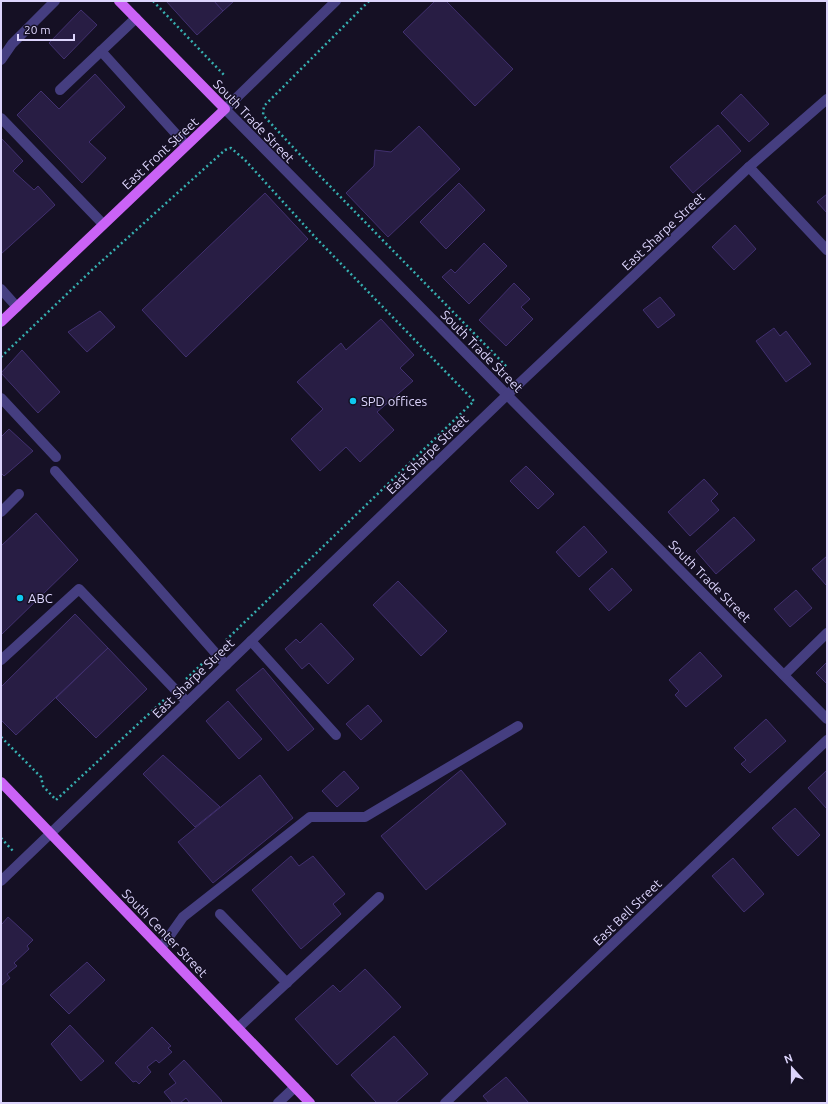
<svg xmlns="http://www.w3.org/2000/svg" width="828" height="1104" font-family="Ubuntu,sans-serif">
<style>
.building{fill:#281d44;stroke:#41306f}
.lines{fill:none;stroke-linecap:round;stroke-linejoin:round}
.path{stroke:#36afb0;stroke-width:2.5;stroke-dasharray:2 3;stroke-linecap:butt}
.minor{stroke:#453e80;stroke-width:10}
.major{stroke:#ca63f6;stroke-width:10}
.poi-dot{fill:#0ec9f0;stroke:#151024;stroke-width:1.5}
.labels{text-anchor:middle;stroke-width:3;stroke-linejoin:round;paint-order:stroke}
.street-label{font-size:13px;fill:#ddd5fd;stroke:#151024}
.poi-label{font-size:13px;fill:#ddd5fd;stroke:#151024;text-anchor:start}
</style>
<rect width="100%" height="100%" fill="#151024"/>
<g class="building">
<path d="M166,1H214L223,11L197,35Z"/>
<path d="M214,1H234L223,11Z"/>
<path d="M435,1H446L513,69L475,106L403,32Z"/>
<path d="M81,10L97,25L64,59L49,43Z"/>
<path d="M95,74L125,107L89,142L106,158L82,183L17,115L41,91L59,109Z"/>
<path d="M741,94L769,124L749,142L721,113Z"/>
<path d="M718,125L741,151L693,193L670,167Z"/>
<path d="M419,126L460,169L388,237L346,193L374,166L375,150L391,152Z"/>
<path d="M1,138L23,161L13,171L34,190L38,186L55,205L1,254Z"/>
<path d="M459,183L485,210L446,249L420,222Z"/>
<path d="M265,193L308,239L186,357L142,310Z"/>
<path d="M827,194V213L817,202Z"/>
<path d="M735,225L756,249L734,270L712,247Z"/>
<path d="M484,243L507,266L469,304L442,277L451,269L455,273Z"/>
<path d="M514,283L530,299L521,307L533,319L506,346L479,320Z"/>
<path d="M660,297L675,315L658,328L643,310Z"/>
<path d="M100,311L115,327L87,352L68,332Z"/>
<path d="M381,319L414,355L400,368L413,381L377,412L394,430L360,462L346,447L320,471L291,439L323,409L297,382L341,343L346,350Z"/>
<path d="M774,328L780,336L786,331L811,364L786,382L756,341Z"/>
<path d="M22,350L60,392L38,413L1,373Z"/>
<path d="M9,429L33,451L4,476L1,473V437Z"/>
<path d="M526,466L554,494L538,509L510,481Z"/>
<path d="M704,479L718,494L711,501L719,510L690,536L668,512Z"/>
<path d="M36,513L78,560L1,635V546Z"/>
<path d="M734,517L755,540L716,574L696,551Z"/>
<path d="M584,526L607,552L579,577L556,552Z"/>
<path d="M827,556V584L826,585L812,569Z"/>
<path d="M612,568L632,590L609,611L589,589Z"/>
<path d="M398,581L447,631L421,656L373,605Z"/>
<path d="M796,590L812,608L790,627L774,609Z"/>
<path d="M75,614L108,648L16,735L1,720V687Z"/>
<path d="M321,623L354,659L328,684L309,663L302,669L285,649L296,639L300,643Z"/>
<path d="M108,648L147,689L96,738L56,698Z"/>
<path d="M700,652L722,676L686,707L675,695L679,691L669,680Z"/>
<path d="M827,662V684L816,673Z"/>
<path d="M263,668L314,729L288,751L236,690Z"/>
<path d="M228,701L262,739L239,759L206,721Z"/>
<path d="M368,705L382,721L361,740L346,724Z"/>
<path d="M766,719L786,741L750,773L741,764L746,760L734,748Z"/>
<path d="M163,755L220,807L195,827L143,774Z"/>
<path d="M461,770L506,824L426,890L381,836Z"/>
<path d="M827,770V809L808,788Z"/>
<path d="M344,771L359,788L337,807L322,791Z"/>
<path d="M260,775L293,818L213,883L178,842Z"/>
<path d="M795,808L820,835L798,856L772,828Z"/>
<path d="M291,856L299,866L313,856L345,894L333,904L341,914L301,949L252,890Z"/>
<path d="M733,858L764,894L744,912L712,876Z"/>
<path d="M8,917L33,940L27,946L29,949L14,963L17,966L7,974L10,978L1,986V922L2,924Z"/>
<path d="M87,962L105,980L69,1014L50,995Z"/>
<path d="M365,969L401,1007L337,1065L295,1019L333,985L340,992Z"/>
<path d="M70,1025L104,1061L81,1081L51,1044Z"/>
<path d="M152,1027L171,1046L168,1048L172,1052L159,1063L156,1060L147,1067L151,1072L139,1084L136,1081L133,1082L115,1063Z"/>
<path d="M394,1036L428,1074L395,1103H377L351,1075Z"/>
<path d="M184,1060L222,1101L220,1103H190L186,1098L180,1103H173L164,1092L176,1083L169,1074Z"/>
<path d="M506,1077L529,1103H489L483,1096Z"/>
</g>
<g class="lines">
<g class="path">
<path d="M153,1L225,76"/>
<path d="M369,1L264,106L263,115L318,174L508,368"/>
<path d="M1,357L93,269L225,150L231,148L245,160L315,237L474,401L224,642"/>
<path d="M186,679L204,662"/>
<path d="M1,737L41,777L43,786L56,800L165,699"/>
<path d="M1,838L13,851"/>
</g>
<g class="minor">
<path d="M336,1L225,109L827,719"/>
<path d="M101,51L186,145"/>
<path d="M1,60L12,44L55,1"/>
<path d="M60,90L136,18"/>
<path d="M1,118L103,224"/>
<path d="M749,167L827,250"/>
<path d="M1,289L17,307"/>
<path d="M1,398L56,457"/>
<path d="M55,471L226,665"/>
<path d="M1,512L19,494"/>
<path d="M251,641L336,735"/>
<path d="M1,660L79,589L187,702"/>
<path d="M784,675L827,633"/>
<path d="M1,881L507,395L749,167L827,99"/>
<path d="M220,914L287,983"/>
<path d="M161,948L183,917L310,817H365L518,726"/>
<path d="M239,1027L379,897"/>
<path d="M278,1103L295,1087"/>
<path d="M445,1103L827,740"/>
</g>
<g class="major">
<path d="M1,322L225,109L119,1"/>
<path d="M1,782L310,1103"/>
</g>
</g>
<g class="poi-dot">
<circle cx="353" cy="401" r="4"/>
<circle cx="20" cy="598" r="4"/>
</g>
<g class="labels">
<g class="street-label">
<text transform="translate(254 121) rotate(46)" y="5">South Trade Street</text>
<text transform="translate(160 153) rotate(-43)" y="5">East Front Street</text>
<text transform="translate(663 231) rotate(-43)" y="5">East Sharpe Street</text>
<text transform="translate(482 351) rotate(45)" y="5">South Trade Street</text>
<text transform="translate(427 454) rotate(-44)" y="5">East Sharpe Street</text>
<text transform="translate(710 581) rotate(45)" y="5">South Trade Street</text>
<text transform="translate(193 678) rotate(-44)" y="5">East Sharpe Street</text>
<text transform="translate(627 912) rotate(-44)" y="5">East Bell Street</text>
<text transform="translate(165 933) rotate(46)" y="5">South Center Street</text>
</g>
<g class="poi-label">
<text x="361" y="406">SPD offices</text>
<text x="28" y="603">ABC</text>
</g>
</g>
<rect width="828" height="1104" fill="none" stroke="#ddd5fd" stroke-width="4"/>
<g transform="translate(792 1068) rotate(339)" stroke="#151024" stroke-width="3" paint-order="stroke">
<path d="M0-3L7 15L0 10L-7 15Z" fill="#ddd5fd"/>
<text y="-6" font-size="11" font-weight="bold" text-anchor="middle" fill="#ddd5fd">N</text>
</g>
<path d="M18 34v6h56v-6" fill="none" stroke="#ddd5fd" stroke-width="2"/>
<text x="24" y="34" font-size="12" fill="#ddd5fd" stroke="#151024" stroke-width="3" paint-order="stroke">20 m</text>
</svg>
